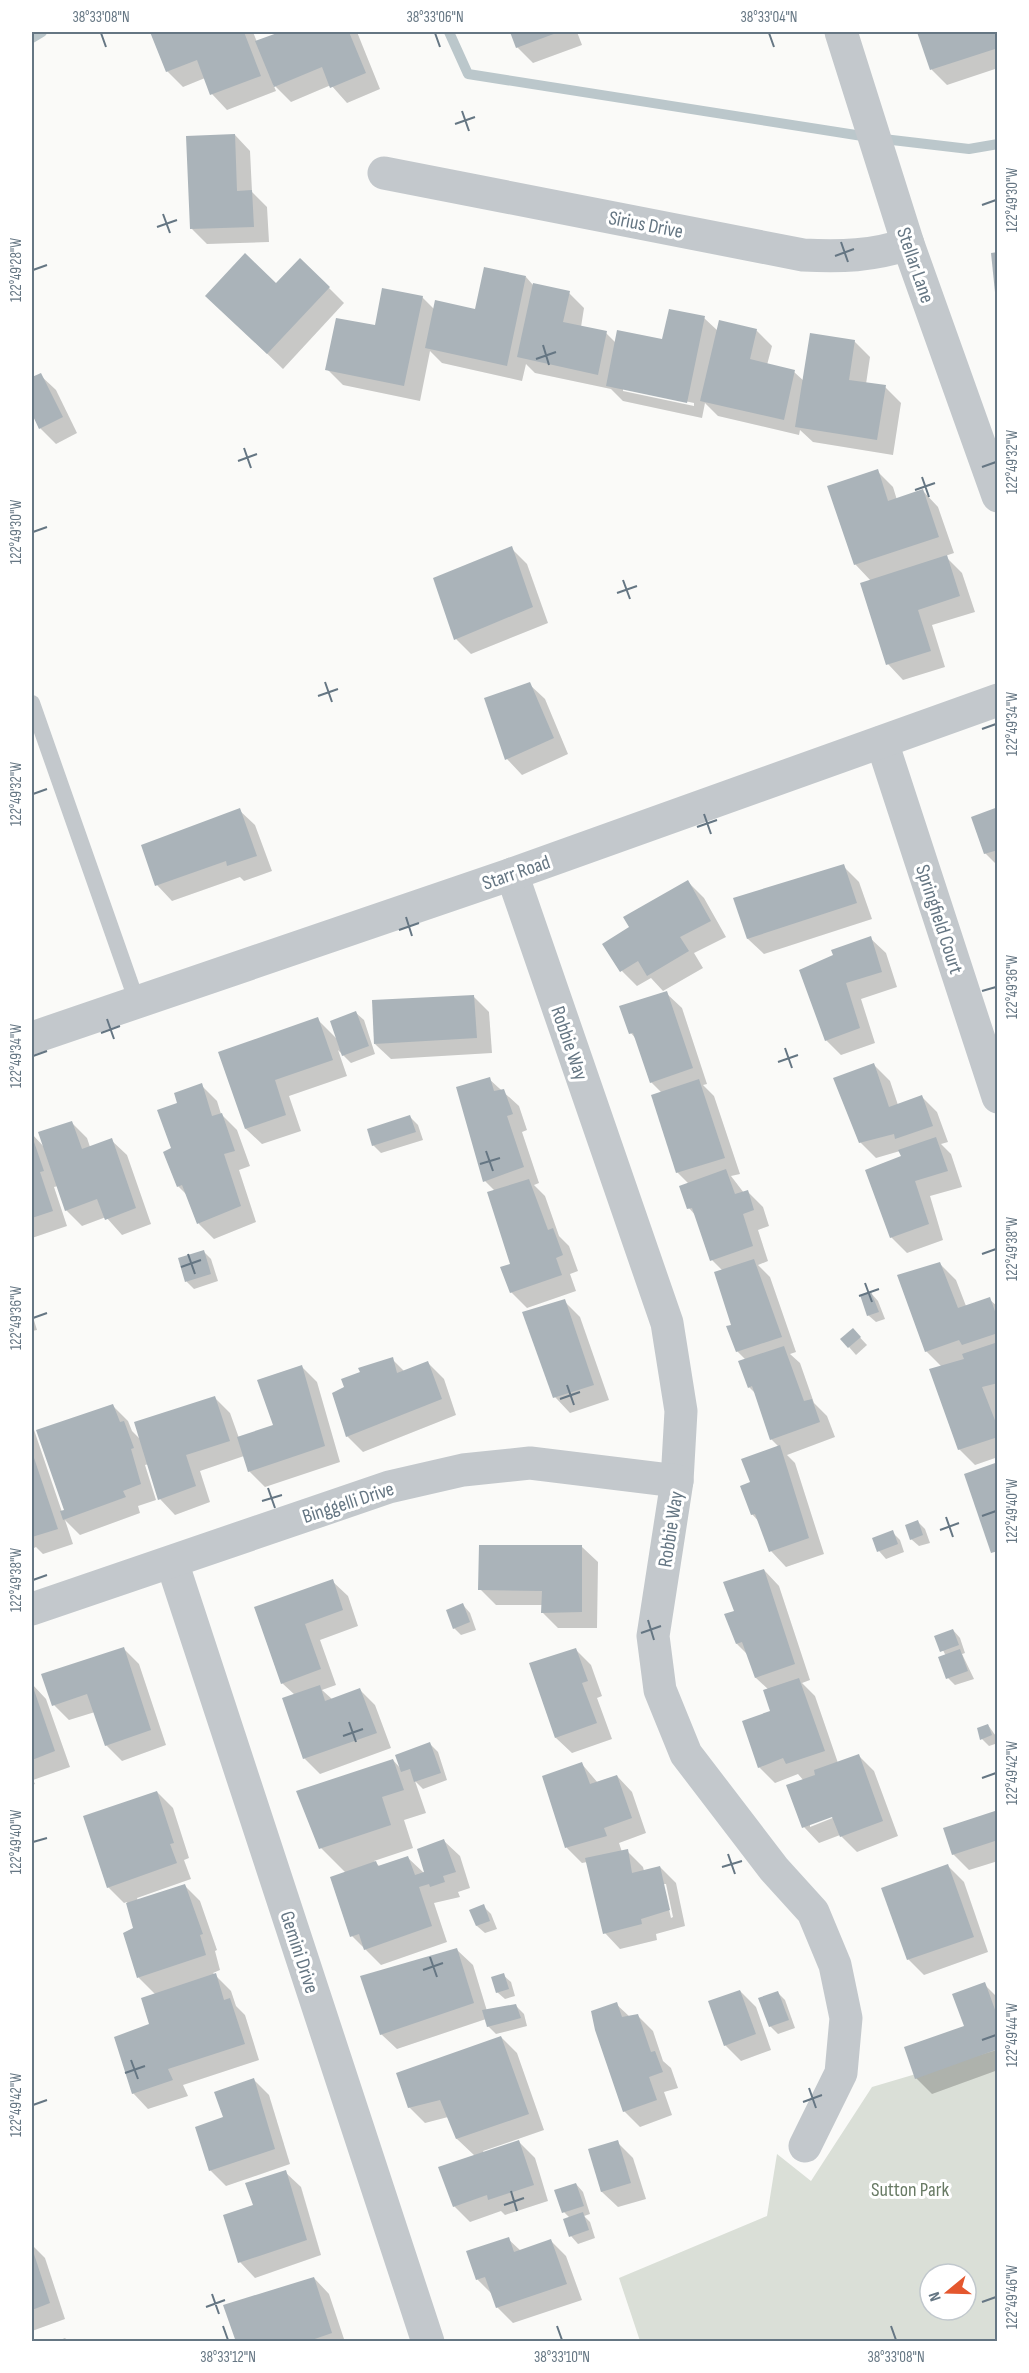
<svg xmlns="http://www.w3.org/2000/svg" width="1029" height="2373" font-family="'Sofia Sans Condensed',sans-serif">
<style>
.green{fill:#dadfd7;fill-rule:evenodd}
.shadow{fill:#0003;fill-rule:evenodd}
.lines{fill:none;stroke-linecap:round;stroke-linejoin:round}
.stream{stroke:#bbc7cb;stroke-width:10}
.building{fill:#aab3b9}
.service{stroke:#c3c8cc;stroke-width:16}
.minor{stroke:#c3c8cc;stroke-width:33}
.ticks{fill:none;stroke:#657683;stroke-width:2}
.labels{text-anchor:middle;stroke-width:6;stroke-linejoin:round;paint-order:stroke}
.street-label{font-size:20px;fill:#657683;stroke:#fff}
.park-label{font-size:20px;fill:#687a64;stroke:#fff}
.neatline{fill:none;stroke:#657683;stroke-width:2}
.ticks-label{font-size:15px;text-anchor:middle;fill:#657683}
</style>
<rect width="100%" height="100%" fill="#fafaf8"/>
<path class="green" d="M997,2050V2341H640L619,2278L767,2216L777,2154L811,2181L872,2087ZM930,2274H966V2310H930Z"/>
<g class="shadow">
<path d="M152,32H253L257,42L284,32H357L380,89L347,103L331,85L291,102L273,84L276,91L227,110L212,94L205,78L183,87L167,71Z"/>
<path d="M511,32H577L582,45L533,63L517,47Z"/>
<path d="M918,32H998V68L947,85L932,70Z"/>
<path d="M235,135L250,151L252,192L267,207L269,242L207,244L192,229Z"/>
<path d="M526,277L533,285L569,293L584,308L581,327L606,333L616,343L663,340L704,318L718,331L756,330L772,346L767,365L794,372L804,381L854,341L870,357L866,384L885,387L901,403L893,455L813,442L800,430L799,435L718,416L705,403L702,418L623,401L611,389L535,373L526,364L522,381L442,363L430,351L420,401L343,385L327,369L376,327L422,297L435,310H476ZM623,388L694,403V406L623,391Z"/>
<path d="M276,285L329,288L344,303L283,369L223,311Z"/>
<path d="M40,375L56,390L77,433L56,444L40,428L32,411V379Z"/>
<path d="M877,471L893,487L897,500L923,491L938,507L954,553L945,556L962,573L975,612L932,625L945,667L903,680L888,664L871,581L855,564Z"/>
<path d="M511,548L527,564L548,623L471,654L456,639Z"/>
<path d="M529,684L545,699L568,754L522,775L507,759Z"/>
<path d="M998,809V866L985,853Z"/>
<path d="M239,810L255,825L272,871L244,881L240,877L172,901L157,885Z"/>
<path d="M843,866L859,882L872,919L764,954L748,939L735,899Z"/>
<path d="M688,882L704,898L726,937L694,953L703,968L663,991L651,978L637,986L622,971L631,928Z"/>
<path d="M870,938L886,953L897,987L861,999L875,1043L841,1055L826,1040L835,956Z"/>
<path d="M666,993L682,1008L707,1084L703,1085L714,1096L740,1174L731,1176L744,1193L748,1192L763,1207L769,1226L758,1230L768,1261L758,1265L770,1277L796,1352L790,1354L800,1363L814,1403L827,1416L835,1437L787,1455L795,1463L824,1554L786,1567L771,1551L760,1523L752,1514V1483L779,1447L771,1439L757,1395L749,1387L746,1360L737,1351L723,1271L712,1260L696,1216L689,1208V1184L677,1172L662,1093L651,1082L636,1039L631,1033Z"/>
<path d="M473,996L489,1012L492,1053L391,1059L375,1044Z"/>
<path d="M356,1013L364,1020L375,1054L351,1063L338,1050L347,1076L289,1096L301,1131L262,1144L246,1129L220,1053L317,1019L338,1040Z"/>
<path d="M874,1065L890,1081L898,1105L922,1097L937,1112L948,1142L941,1144L951,1154L962,1187L930,1196L943,1240L907,1253L891,1237L903,1157L900,1151L876,1158L860,1142Z"/>
<path d="M489,1079L519,1106L527,1130L522,1132L539,1183L534,1185L545,1196L559,1236L569,1246L578,1271L570,1274L576,1291L527,1308L511,1292L512,1265L495,1191L485,1181Z"/>
<path d="M201,1085L217,1101L221,1114L237,1130L250,1166L239,1170L256,1222L214,1239L199,1224L188,1196L178,1186L173,1148L179,1104Z"/>
<path d="M410,1117L418,1125L423,1140L381,1153L373,1145Z"/>
<path d="M72,1123L87,1138L90,1147L111,1140L127,1155L151,1224L122,1235L106,1217L82,1226L66,1210L58,1186L54,1187L67,1226L32,1238V1134L45,1148Z"/>
<path d="M203,1251L211,1259L218,1281L194,1289L187,1282L179,1259Z"/>
<path d="M940,1264L956,1280L966,1306L989,1299L998,1307V1457L975,1465L959,1449L942,1367L926,1351Z"/>
<path d="M871,1293L878,1301L885,1319L876,1322L868,1315Z"/>
<path d="M564,1301L580,1317L609,1400L570,1413L555,1397Z"/>
<path d="M32,1314L37,1330L32,1331Z"/>
<path d="M853,1330L867,1345L856,1355L849,1347Z"/>
<path d="M392,1359L405,1372L428,1363L444,1379L456,1415L363,1452L347,1436Z"/>
<path d="M301,1366L317,1382L340,1462L265,1487L249,1471L244,1456L200,1471L210,1502L175,1515L160,1499L149,1464L145,1465L156,1500L138,1506L140,1513L80,1535L65,1520L73,1544L43,1554L36,1547L32,1549V1424L62,1512L66,1511L113,1406L128,1421L132,1431L142,1441L215,1398L230,1413L239,1438L275,1426Z"/>
<path d="M918,1522L925,1529L930,1543L919,1546L911,1539Z"/>
<path d="M892,1532L900,1540L904,1552L886,1559L879,1551Z"/>
<path d="M582,1547L598,1562L597,1628H558L543,1613V1605H496L480,1589Z"/>
<path d="M764,1570L779,1586L810,1680L802,1683L815,1696L838,1763L859,1756L874,1771L898,1836L857,1852L840,1835L819,1843L804,1827V1781L798,1774L775,1783L759,1767L772,1712L769,1690L756,1678L748,1655L737,1644L736,1612ZM839,1812L840,1815L810,1827V1824Z"/>
<path d="M332,1581L348,1596L358,1626L320,1640L336,1685L322,1690L333,1700L360,1690L375,1705L391,1748L320,1774L304,1758L295,1695L282,1683L256,1608Z"/>
<path d="M463,1605L470,1613L476,1630L461,1635L454,1628Z"/>
<path d="M953,1630L960,1638L965,1653L962,1654L974,1679L955,1685L948,1678L946,1656L936,1637Z"/>
<path d="M124,1649L139,1664L166,1745L122,1761L106,1745L95,1712L69,1720L54,1705Z"/>
<path d="M575,1649L591,1665L602,1696L597,1698L612,1739L572,1753L556,1738Z"/>
<path d="M32,1684L46,1699L70,1767L33,1780L35,1784L32,1785Z"/>
<path d="M988,1725L998,1739V1743L989,1746L982,1739Z"/>
<path d="M430,1744L438,1752L447,1780L423,1789L415,1781L426,1813L404,1820L413,1848L374,1861L380,1867L408,1858L424,1873L444,1841L460,1856L470,1888L458,1892L460,1897L434,1903L447,1942L381,1965L352,1936L346,1873L321,1848L298,1792L393,1760L401,1769Z"/>
<path d="M581,1763L598,1783L617,1776L632,1792L646,1833L619,1843L622,1852L627,1851L643,1867L644,1871L660,1867L676,1883L685,1926L656,1934L657,1940L620,1949L605,1933L587,1862L582,1863L567,1848L544,1777ZM663,1884H666L673,1917L671,1918Z"/>
<path d="M157,1792L173,1808L189,1858L184,1860L191,1879L137,1898L138,1901L184,1885L200,1901L217,1950L215,1951L220,1970L213,1973L231,1991L236,2006L245,2015L259,2060L183,2085L188,2096L148,2109L133,2093L156,1995L139,1978L125,1934L135,1929L127,1902L124,1903L108,1887Z"/>
<path d="M998,1812V1861L969,1870L953,1854Z"/>
<path d="M948,1866L964,1882L988,1952L924,1975L908,1959Z"/>
<path d="M483,1906L491,1914L497,1929L485,1933L477,1926L471,1911Z"/>
<path d="M457,1950L473,1965L487,2011L516,2006L524,2014L527,2026L496,2034L488,2026L486,2019L397,2049L381,2034Z"/>
<path d="M503,1975L511,1982L515,1996L505,1999L497,1992Z"/>
<path d="M985,1985L998,1998V2070L932,2094L916,2078L966,2027Z"/>
<path d="M740,1991L756,2007L771,2050L741,2061L725,2045Z"/>
<path d="M778,1993L785,2000L795,2028L778,2034L770,2026Z"/>
<path d="M616,2004L630,2017L638,2016L653,2031L663,2061L671,2068L678,2088L664,2092L672,2115L640,2127L624,2111Z"/>
<path d="M501,2037L517,2053L544,2130L483,2151L484,2153L519,2142L535,2158L548,2201L505,2215L501,2211L470,2222L454,2206L475,2156L457,2139L448,2117L425,2123L409,2107Z"/>
<path d="M254,2080L269,2095L290,2164L226,2186L210,2170L225,2118Z"/>
<path d="M617,2142L633,2158L646,2199L618,2207L602,2192L590,2150Z"/>
<path d="M285,2172L301,2187L321,2255L255,2278L240,2262L255,2206Z"/>
<path d="M576,2184L583,2192L590,2214L584,2216L590,2222L595,2238L578,2244L571,2236L570,2218L564,2212Z"/>
<path d="M508,2239L521,2251L551,2241L566,2256L582,2300L513,2323L497,2307L493,2295L477,2279Z"/>
<path d="M32,2245L45,2258L65,2319L32,2331Z"/>
<path d="M314,2278L329,2294L345,2342H238Z"/>
<path d="M65,2338L69,2342H55Z"/>
</g>
<g class="lines">
<g class="stream">
<path d="M449,32L468,74L875,138L969,149L998,144"/>
<path d="M32,38L42,32"/>
</g>
</g>
<g class="building">
<path d="M150,32H244L261,76L210,95L197,60L166,72Z"/>
<path d="M280,32H349L366,73L330,88L322,67L274,87L255,41Z"/>
<path d="M510,32H559L516,48Z"/>
<path d="M917,32H998V48L930,70Z"/>
<path d="M235,134L237,191L252,190L254,227L190,229L186,136Z"/>
<path d="M998,252V292H995L991,253Z"/>
<path d="M245,253L276,283L300,258L330,287L267,354L205,296Z"/>
<path d="M484,267L526,276L507,366L425,348L435,300L475,309Z"/>
<path d="M533,283L570,291L563,322L607,331L598,375L517,357Z"/>
<path d="M382,288L423,296L404,386L325,370L336,318L375,325Z"/>
<path d="M669,309L705,316L687,403L606,386L617,330L662,339Z"/>
<path d="M719,320L757,329L750,359L795,370L784,420L700,401Z"/>
<path d="M810,333L855,340L849,380L886,385L877,440L795,427Z"/>
<path d="M41,373L63,417L39,429L32,414V377Z"/>
<path d="M878,469L888,501L923,489L939,537L854,565L827,486Z"/>
<path d="M512,546L533,607L454,640L433,578Z"/>
<path d="M947,555L960,596L918,610L931,651L886,665L860,583Z"/>
<path d="M530,682L554,738L505,760L484,698Z"/>
<path d="M998,807V850L984,854L971,817Z"/>
<path d="M240,808L257,856L227,866L226,861L155,886L141,845Z"/>
<path d="M844,864L857,903L747,939L733,898Z"/>
<path d="M688,880L711,921L680,937L689,951L647,976L638,961L620,972L602,944L629,927L623,917Z"/>
<path d="M871,936L882,972L846,983L860,1028L825,1041L799,970L833,955L831,950Z"/>
<path d="M667,991L693,1068L650,1083L633,1033L629,1034L619,1006Z"/>
<path d="M474,995L477,1038L374,1044L372,1000Z"/>
<path d="M356,1011L369,1046L342,1056L330,1021Z"/>
<path d="M318,1017L333,1060L275,1080L286,1115L245,1129L218,1052Z"/>
<path d="M874,1063L889,1107L922,1095L933,1126L895,1139L894,1134L859,1143L833,1078Z"/>
<path d="M490,1077L494,1091L504,1089L513,1114L507,1116L524,1167L483,1182L456,1087Z"/>
<path d="M699,1079L725,1158L676,1173L651,1095Z"/>
<path d="M202,1083L212,1116L222,1113L235,1151L224,1154L241,1206L197,1224L182,1185L177,1187L163,1152L171,1148L157,1110L177,1103L174,1093Z"/>
<path d="M410,1115L416,1132L372,1146L367,1129Z"/>
<path d="M72,1121L82,1149L112,1138L136,1208L105,1220L97,1199L65,1211L38,1132Z"/>
<path d="M32,1136L44,1171L40,1172L53,1211L32,1218Z"/>
<path d="M936,1137L948,1171L915,1181L929,1224L890,1238L865,1170L901,1156L898,1150Z"/>
<path d="M726,1169L735,1194L748,1190L754,1210L743,1214L753,1246L710,1261L692,1208L687,1209L679,1186Z"/>
<path d="M529,1179L548,1230L553,1228L563,1255L556,1258L562,1275L510,1293L500,1267L510,1264L487,1192Z"/>
<path d="M204,1250L211,1274L185,1282L178,1258Z"/>
<path d="M754,1259L782,1337L736,1352L726,1326L731,1325L714,1272Z"/>
<path d="M940,1262L958,1308L990,1297L998,1320V1333L962,1345L959,1340L925,1352L897,1275Z"/>
<path d="M871,1292L879,1312L867,1316L860,1295Z"/>
<path d="M565,1299L594,1385L553,1398L522,1312Z"/>
<path d="M853,1328L861,1337L848,1348L840,1339Z"/>
<path d="M998,1342V1383L982,1387L998,1428V1437L958,1450L929,1369L964,1359L962,1354Z"/>
<path d="M784,1346L804,1401L812,1399L820,1422L770,1440L752,1386L748,1388L738,1361Z"/>
<path d="M393,1357L397,1373L428,1361L442,1399L346,1437L332,1393L344,1387L341,1379L360,1372L358,1368Z"/>
<path d="M302,1365L325,1446L248,1472L237,1437L273,1425L257,1380Z"/>
<path d="M215,1396L230,1441L186,1455L196,1486L158,1500L134,1422Z"/>
<path d="M113,1404L120,1422L124,1421L134,1448L131,1449L141,1484L123,1491L126,1497L63,1520L60,1511L64,1510L36,1430Z"/>
<path d="M780,1445L809,1538L769,1552L755,1514L751,1515L740,1486L750,1482L741,1459Z"/>
<path d="M32,1452L58,1529L32,1537Z"/>
<path d="M998,1462V1551L991,1553L964,1474Z"/>
<path d="M918,1520L923,1535L910,1540L905,1525Z"/>
<path d="M893,1530L898,1544L877,1552L872,1538Z"/>
<path d="M479,1545H582V1612L541,1613L542,1591L478,1590Z"/>
<path d="M764,1569L795,1664L755,1678L742,1642L736,1644L724,1614L734,1611L723,1582Z"/>
<path d="M333,1579L343,1610L305,1624L321,1669L281,1684L254,1607Z"/>
<path d="M463,1603L470,1622L453,1629L446,1610Z"/>
<path d="M953,1629L959,1645L940,1652L934,1636Z"/>
<path d="M124,1647L151,1730L105,1746L87,1694L52,1706L41,1674Z"/>
<path d="M576,1648L588,1681L582,1683L597,1723L555,1738L529,1663Z"/>
<path d="M960,1649L968,1671L946,1679L938,1657Z"/>
<path d="M799,1678L825,1751L786,1764L783,1758L758,1768L742,1721L770,1711L763,1690Z"/>
<path d="M32,1684L55,1751L32,1760Z"/>
<path d="M320,1685L325,1701L360,1688L377,1733L303,1759L282,1698Z"/>
<path d="M988,1724L992,1735L980,1740L977,1728Z"/>
<path d="M430,1742L441,1773L414,1782L410,1769L401,1772L395,1755Z"/>
<path d="M859,1754L883,1821L840,1837L832,1817L802,1828L786,1785L815,1775L814,1770Z"/>
<path d="M393,1759L404,1790L382,1797L391,1825L319,1849L296,1791Z"/>
<path d="M582,1762L590,1784L617,1775L632,1818L604,1828L607,1836L565,1848L542,1776Z"/>
<path d="M157,1791L174,1843L170,1844L177,1863L107,1888L83,1816Z"/>
<path d="M998,1810V1840L952,1855L943,1828Z"/>
<path d="M444,1839L456,1872L443,1876L445,1882L430,1887L429,1884L419,1887L432,1926L364,1950L359,1934L350,1937L330,1877L376,1861L378,1866L408,1856L415,1875L424,1872L417,1849Z"/>
<path d="M628,1849L632,1873L660,1866L670,1910L641,1919L642,1924L603,1934L585,1858Z"/>
<path d="M948,1864L974,1937L907,1960L881,1888Z"/>
<path d="M185,1884L203,1934L200,1935L206,1955L137,1978L123,1933L133,1928L126,1903Z"/>
<path d="M484,1904L490,1921L476,1926L469,1910Z"/>
<path d="M457,1948L474,2003L380,2035L360,1976Z"/>
<path d="M216,1973L224,2000L230,1998L245,2044L168,2069L173,2080L132,2094L114,2037L149,2024L141,1998Z"/>
<path d="M504,1973L509,1989L496,1993L491,1977Z"/>
<path d="M985,1982L998,2018V2049L915,2079L904,2047L964,2026L952,1994Z"/>
<path d="M740,1990L756,2034L724,2046L708,2001Z"/>
<path d="M778,1991L789,2020L769,2027L758,1998Z"/>
<path d="M617,2002L622,2017L638,2014L651,2052L655,2051L663,2072L649,2077L657,2100L623,2112L595,2030L591,2011Z"/>
<path d="M516,2004L521,2018L487,2027L482,2010Z"/>
<path d="M501,2036L529,2114L456,2139L440,2100L408,2108L396,2073Z"/>
<path d="M254,2078L275,2149L209,2171L195,2127L223,2117L214,2092Z"/>
<path d="M519,2140L534,2185L488,2200L487,2195L453,2207L438,2167Z"/>
<path d="M618,2140L631,2183L601,2192L588,2149Z"/>
<path d="M286,2170L307,2240L238,2263L223,2215L253,2205L245,2183Z"/>
<path d="M576,2183L584,2206L562,2213L554,2190Z"/>
<path d="M583,2212L589,2230L569,2237L563,2219Z"/>
<path d="M509,2237L514,2252L551,2239L567,2284L496,2308L485,2277L476,2280L466,2251Z"/>
<path d="M32,2248L50,2303L32,2310Z"/>
<path d="M314,2277L332,2333L306,2342H236L223,2305Z"/>
</g>
<g class="lines">
<path class="service" d="M32,703L137,1002"/>
<g class="minor">
<path d="M841,32L908,244L998,496"/>
<path d="M384,173L803,255C841,257 873,256 908,244"/>
<path d="M882,742L998,1097"/>
<path d="M512,874L667,1323L681,1411L677,1481L653,1636L660,1690L686,1754L774,1869L813,1912L835,1965L846,2018L841,2073L805,2146"/>
<path d="M32,1038L512,874L998,700"/>
<path d="M172,1562L428,2342"/>
<path d="M32,1609L389,1487L463,1470L530,1463L677,1481"/>
</g>
</g>
<path class="ticks" d="M101,33L106,47M435,33L440,47M769,33L774,47M462,111L469,131M455,124L475,117M982,205L996,200M163,214L170,233M157,227L177,220M841,242L848,262M835,256L854,249M33,270L47,265M543,345L549,365M536,359L556,352M244,448L251,468M238,461L257,454M982,467L996,462M922,477L929,497M915,490L935,483M33,532L47,527M623,580L630,599M617,593L637,586M325,682L332,702M318,696L338,689M982,729L996,724M33,794L47,789M704,814L711,834M697,827L717,820M406,917L412,936M399,930L419,923M982,991L996,987M107,1019L114,1039M101,1033L120,1026M785,1048L792,1068M33,1056L47,1051M778,1062L798,1055M486,1151L493,1171M480,1164L500,1158M188,1254L195,1274M982,1254L996,1249M181,1267L201,1260M865,1283L872,1302M859,1296L879,1289M33,1318L47,1313M567,1385L574,1405M560,1399L580,1392M268,1488L275,1508M262,1501L282,1495M982,1516L996,1511M946,1517L953,1537M940,1530L959,1523M33,1580L47,1575M648,1620L654,1640M641,1633L661,1626M349,1722L356,1742M343,1736L363,1729M982,1778L996,1773M33,1842L47,1838M728,1854L735,1874M722,1867L742,1861M430,1957L437,1977M423,1970L443,1963M982,2040L996,2035M131,2060L138,2079M125,2073L145,2066M809,2088L816,2108M803,2102L822,2095M33,2105L47,2100M511,2191L517,2211M504,2205L524,2198M212,2294L219,2314M982,2302L996,2297M206,2307L225,2300M223,2326L228,2340M557,2326L562,2340M891,2326L896,2340"/>
<g class="labels">
<g class="street-label">
<text transform="translate(646 224) rotate(11)" y="7">Sirius Drive</text>
<text transform="translate(916 265) rotate(71)" y="7">Stellar Lane</text>
<text transform="translate(516 872) rotate(-19)" y="7">Starr Road</text>
<text transform="translate(940 919) rotate(72)" y="7">Springfield Court</text>
<text transform="translate(570 1043) rotate(71)" y="7">Robbie Way</text>
<text transform="translate(348 1502) rotate(-18)" y="7">Binggelli Drive</text>
<text transform="translate(670 1529) rotate(-81)" y="7">Robbie Way</text>
<text transform="translate(300 1952) rotate(72)" y="7">Gemini Drive</text>
</g>
<g class="park-label">
<text x="910" y="2196">Sutton Park</text>
</g>
</g>
<rect width="1029" height="2373" fill="none" stroke="#ffffff" stroke-width="66"/>
<g transform="translate(948 2292) rotate(251)"><circle r="28" fill="#ffffff" stroke="#c1c8cd" stroke-width="1.5"/>
<path d="M0-4.5L10 22L0 15L-10 22Z" fill="#e4572e"/>
<text y="-9" font-size="16" font-weight="bold" text-anchor="middle" fill="#657683">N</text>
</g>
<rect x="33" y="33" width="963" height="2307" class="neatline"/>
<g class="ticks-label">
<text x="101" y="22">38°33'08"N</text>
<text x="435" y="22">38°33'06"N</text>
<text x="769" y="22">38°33'04"N</text>
<text transform="translate(1012 200) rotate(-90)" y="5">122°49'30"W</text>
<text transform="translate(16 270) rotate(-90)" y="5">122°49'28"W</text>
<text transform="translate(1012 462) rotate(-90)" y="5">122°49'32"W</text>
<text transform="translate(16 532) rotate(-90)" y="5">122°49'30"W</text>
<text transform="translate(1012 724) rotate(-90)" y="5">122°49'34"W</text>
<text transform="translate(16 794) rotate(-90)" y="5">122°49'32"W</text>
<text transform="translate(1012 987) rotate(-90)" y="5">122°49'36"W</text>
<text transform="translate(16 1056) rotate(-90)" y="5">122°49'34"W</text>
<text transform="translate(1012 1249) rotate(-90)" y="5">122°49'38"W</text>
<text transform="translate(16 1318) rotate(-90)" y="5">122°49'36"W</text>
<text transform="translate(1012 1511) rotate(-90)" y="5">122°49'40"W</text>
<text transform="translate(16 1580) rotate(-90)" y="5">122°49'38"W</text>
<text transform="translate(1012 1773) rotate(-90)" y="5">122°49'42"W</text>
<text transform="translate(16 1842) rotate(-90)" y="5">122°49'40"W</text>
<text transform="translate(1012 2035) rotate(-90)" y="5">122°49'44"W</text>
<text transform="translate(16 2105) rotate(-90)" y="5">122°49'42"W</text>
<text transform="translate(1012 2297) rotate(-90)" y="5">122°49'46"W</text>
<text x="228" y="2362">38°33'12"N</text>
<text x="562" y="2362">38°33'10"N</text>
<text x="896" y="2362">38°33'08"N</text>
</g>
</svg>
